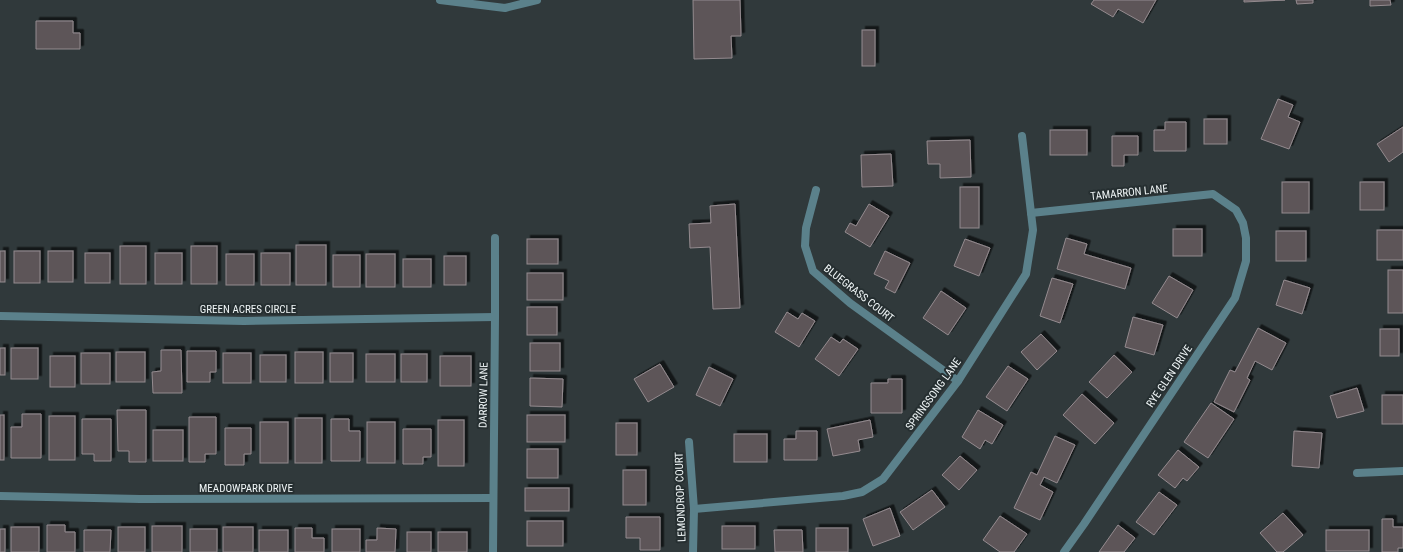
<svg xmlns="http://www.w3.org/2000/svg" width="1403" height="552" font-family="'Roboto Condensed',sans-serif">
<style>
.building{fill:#5d5458;stroke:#948b8f;filter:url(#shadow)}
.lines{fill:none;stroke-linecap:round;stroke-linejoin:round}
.minor{stroke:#5b818b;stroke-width:8}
.labels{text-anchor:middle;stroke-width:4;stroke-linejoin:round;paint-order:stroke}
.street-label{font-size:11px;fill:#eff5f6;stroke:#262f31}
</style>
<defs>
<filter id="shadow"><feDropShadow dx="3.5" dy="-3.5" stdDeviation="0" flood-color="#0009"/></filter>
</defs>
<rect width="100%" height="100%" fill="#30393b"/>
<g class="building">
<path d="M693,0H740L741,36H731L732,58L694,59Z"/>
<path d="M1094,0H1156L1143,23L1118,9L1113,17L1091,4Z"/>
<path d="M1244,0H1285L1244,2Z"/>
<path d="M1296,0H1313V3L1297,4Z"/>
<path d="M1370,0H1390L1391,5L1370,6Z"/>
<path d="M36,21H73V33H80V49H36Z"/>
<rect x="862" y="30" width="13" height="36"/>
<path d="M1278,99L1293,105L1288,117L1300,122L1289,149L1261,139Z"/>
<rect x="1204" y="119" width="23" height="25"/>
<path d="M1165,122H1186V151H1154V130H1165Z"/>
<path d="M1403,127V152L1389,162L1377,144Z"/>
<rect x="1050" y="130" width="37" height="25"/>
<path d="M1112,136H1138V155H1124V166H1112Z"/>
<path d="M970,140L971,177L940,178V164H928L927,141Z"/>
<path d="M891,154L893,186L862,187L861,155Z"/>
<rect x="1282" y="182" width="27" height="31"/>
<rect x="1360" y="182" width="24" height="28"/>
<rect x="960" y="187" width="19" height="41"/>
<path d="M735,204L740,308L713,309L710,247L690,248L689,224L711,223L710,206Z"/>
<path d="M869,204L889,216L870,247L845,232L850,223L856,226Z"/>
<rect x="1173" y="229" width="29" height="27"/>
<rect x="1377" y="230" width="26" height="30"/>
<rect x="1276" y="231" width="30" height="30"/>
<path d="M1066,238L1087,244L1084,254L1131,268L1125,289L1057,269Z"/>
<rect x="527" y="239" width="31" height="25"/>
<path d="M965,239L990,248L979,276L954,266Z"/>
<rect x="296" y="245" width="30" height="40"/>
<rect x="120" y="246" width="26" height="38"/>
<rect x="191" y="246" width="26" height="38"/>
<rect x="0" y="251" width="5" height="31"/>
<rect x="14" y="251" width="26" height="32"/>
<rect x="48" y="251" width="25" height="31"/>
<path d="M885,251L910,263L895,293L885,288L889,281L874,274Z"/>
<rect x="85" y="253" width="25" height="30"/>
<rect x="155" y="253" width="27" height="31"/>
<rect x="261" y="253" width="29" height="32"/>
<rect x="226" y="254" width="28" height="31"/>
<rect x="366" y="254" width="29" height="33"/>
<rect x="333" y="255" width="27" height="32"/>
<rect x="444" y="256" width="22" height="29"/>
<rect x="403" y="259" width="28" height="28"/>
<rect x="1388" y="270" width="15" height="43"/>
<rect x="527" y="273" width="36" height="27"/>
<path d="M1169,276L1193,290L1177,318L1152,303Z"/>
<path d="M1052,278L1073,284L1060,323L1040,316Z"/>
<path d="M1284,280L1310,288L1302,314L1276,305Z"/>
<path d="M941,291L966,308L948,335L923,318Z"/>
<rect x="527" y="307" width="30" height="28"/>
<path d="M787,312L798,319L802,313L815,321L799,347L775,332Z"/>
<path d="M1133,317L1163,325L1154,355L1125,347Z"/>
<path d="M1258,328L1286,343L1272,370L1255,361L1247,378L1250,380L1234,412L1214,402L1230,370L1235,372Z"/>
<rect x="1380" y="329" width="19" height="27"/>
<path d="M1041,334L1057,351L1037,370L1021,352Z"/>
<path d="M831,337L840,343L843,339L858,349L839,376L815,359Z"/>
<rect x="530" y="343" width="30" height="28"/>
<rect x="0" y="348" width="5" height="27"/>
<rect x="11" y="348" width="27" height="31"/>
<path d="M161,350H181L182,393H153L152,372L161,371Z"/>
<path d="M187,351H216V372H210V382H187Z"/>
<rect x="116" y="352" width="29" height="30"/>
<rect x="295" y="352" width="28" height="31"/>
<rect x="81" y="353" width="29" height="31"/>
<rect x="223" y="353" width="28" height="30"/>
<rect x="330" y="353" width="23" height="29"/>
<rect x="366" y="354" width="29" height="28"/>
<rect x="401" y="354" width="26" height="28"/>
<rect x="260" y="355" width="26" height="27"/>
<path d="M1114,355L1132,372L1107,398L1089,382Z"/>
<rect x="50" y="356" width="25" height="31"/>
<rect x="440" y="356" width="31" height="30"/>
<path d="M660,364L674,387L648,402L634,379Z"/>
<path d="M1008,366L1028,379L1007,411L986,397Z"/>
<path d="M709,367L733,379L720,406L696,395Z"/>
<path d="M530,378L563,379L562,407L530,406Z"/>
<path d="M888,379H902V413H871V383H888Z"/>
<path d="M1357,388L1364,411L1337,418L1330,396Z"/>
<path d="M1082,394L1114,423L1095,444L1063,415Z"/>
<rect x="1382" y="395" width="21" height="29"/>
<path d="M1211,403L1234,419L1208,458L1184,442Z"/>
<path d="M117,410H146V462H129V451H118Z"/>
<path d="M978,410L1003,425L992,444L985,440L980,449L962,437Z"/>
<path d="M22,414H41V458H11V427H22Z"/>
<rect x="0" y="415" width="4" height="45"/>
<rect x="527" y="415" width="38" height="27"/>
<rect x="49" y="416" width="26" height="44"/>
<path d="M189,417H216V454H205V462H189Z"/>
<rect x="295" y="418" width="27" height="45"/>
<path d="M82,419H111V461H94V454H82Z"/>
<path d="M331,419H349V431H360V461H331Z"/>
<rect x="438" y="420" width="26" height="46"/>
<path d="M870,420L873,437L858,440L860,451L833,456L827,429Z"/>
<rect x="260" y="422" width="28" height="41"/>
<rect x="367" y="422" width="28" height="41"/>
<rect x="616" y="423" width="21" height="32"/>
<path d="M225,428H251V454H244V465H225Z"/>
<path d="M403,429H431V457H423V464H403Z"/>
<rect x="153" y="430" width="30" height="31"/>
<path d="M796,431H817V460H784V439H796Z"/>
<path d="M1294,431L1322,433L1319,468L1292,466Z"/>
<rect x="734" y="434" width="33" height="28"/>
<path d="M1055,436L1075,445L1057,483L1044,477L1040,485L1053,492L1040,520L1014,508L1031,472L1037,475Z"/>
<rect x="527" y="449" width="31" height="29"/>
<path d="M1178,450L1199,467L1187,481L1183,478L1175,488L1158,475Z"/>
<path d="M960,456L977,470L959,490L942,475Z"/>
<rect x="623" y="470" width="23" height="35"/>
<rect x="525" y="488" width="44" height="23"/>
<path d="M932,490L945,507L913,530L900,512Z"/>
<path d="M1159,492L1177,505L1154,535L1136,522Z"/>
<path d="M890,508L900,536L873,546L863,519Z"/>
<path d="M1283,513L1303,535L1283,552H1277L1260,533Z"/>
<path d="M1000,516L1027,534L1014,552H1000L983,540Z"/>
<path d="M626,517H660V550H640V538H626Z"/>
<path d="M1382,519H1393V527H1403V548H1398V552H1382Z"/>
<rect x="527" y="521" width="36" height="25"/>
<path d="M47,525H65V532H75V552H47Z"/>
<path d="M1118,525L1135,538L1124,552H1099Z"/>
<rect x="152" y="526" width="30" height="26"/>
<rect x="722" y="526" width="33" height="23"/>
<rect x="11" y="527" width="28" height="25"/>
<rect x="118" y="527" width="27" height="25"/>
<rect x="223" y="527" width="30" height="25"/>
<path d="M295,528H312V538H324V552H295Z"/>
<path d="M377,528L396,529L395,552H366V540H377Z"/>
<rect x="816" y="528" width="32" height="24"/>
<rect x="0" y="529" width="5" height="23"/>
<rect x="190" y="529" width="27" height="23"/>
<rect x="332" y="529" width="28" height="23"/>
<path d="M84,530H111L110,552H84Z"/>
<rect x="259" y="530" width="29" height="22"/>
<path d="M774,530H802L803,552H775Z"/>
<rect x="1326" y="530" width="43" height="21"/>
<rect x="407" y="532" width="24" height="20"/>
<rect x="438" y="532" width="29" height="20"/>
</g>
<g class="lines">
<g class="minor">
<path d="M440,0L505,8L537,0"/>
<path d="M816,190L806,228L805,246L813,271L850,303L958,381"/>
<path d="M1031,213L1213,194L1236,210L1243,223L1246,238V261L1235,298L1084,524L1064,552"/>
<path d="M0,316L244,321L495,317"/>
<path d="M689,442L694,509L693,552"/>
<path d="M1357,473L1403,471"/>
<path d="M0,496L140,499L493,498"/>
<path d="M694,509L843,496L862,492L883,479L958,381L1026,274L1033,230L1022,136"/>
<path d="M493,552L495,317V238"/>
</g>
</g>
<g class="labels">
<g class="street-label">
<text transform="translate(1129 192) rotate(-6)" y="4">TAMARRON LANE</text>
<text transform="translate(859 293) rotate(38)" y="4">BLUEGRASS COURT</text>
<text x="248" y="313">GREEN ACRES CIRCLE</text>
<text transform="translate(1169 376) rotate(-56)" y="4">RYE GLEN DRIVE</text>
<text transform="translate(933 394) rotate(-54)" y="4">SPRINGSONG LANE</text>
<text transform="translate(483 395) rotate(-89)" y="4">DARROW LANE</text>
<text x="246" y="492">MEADOWPARK DRIVE</text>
<text transform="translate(680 497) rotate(-92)" y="4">LEMONDROP COURT</text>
</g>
</g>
</svg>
